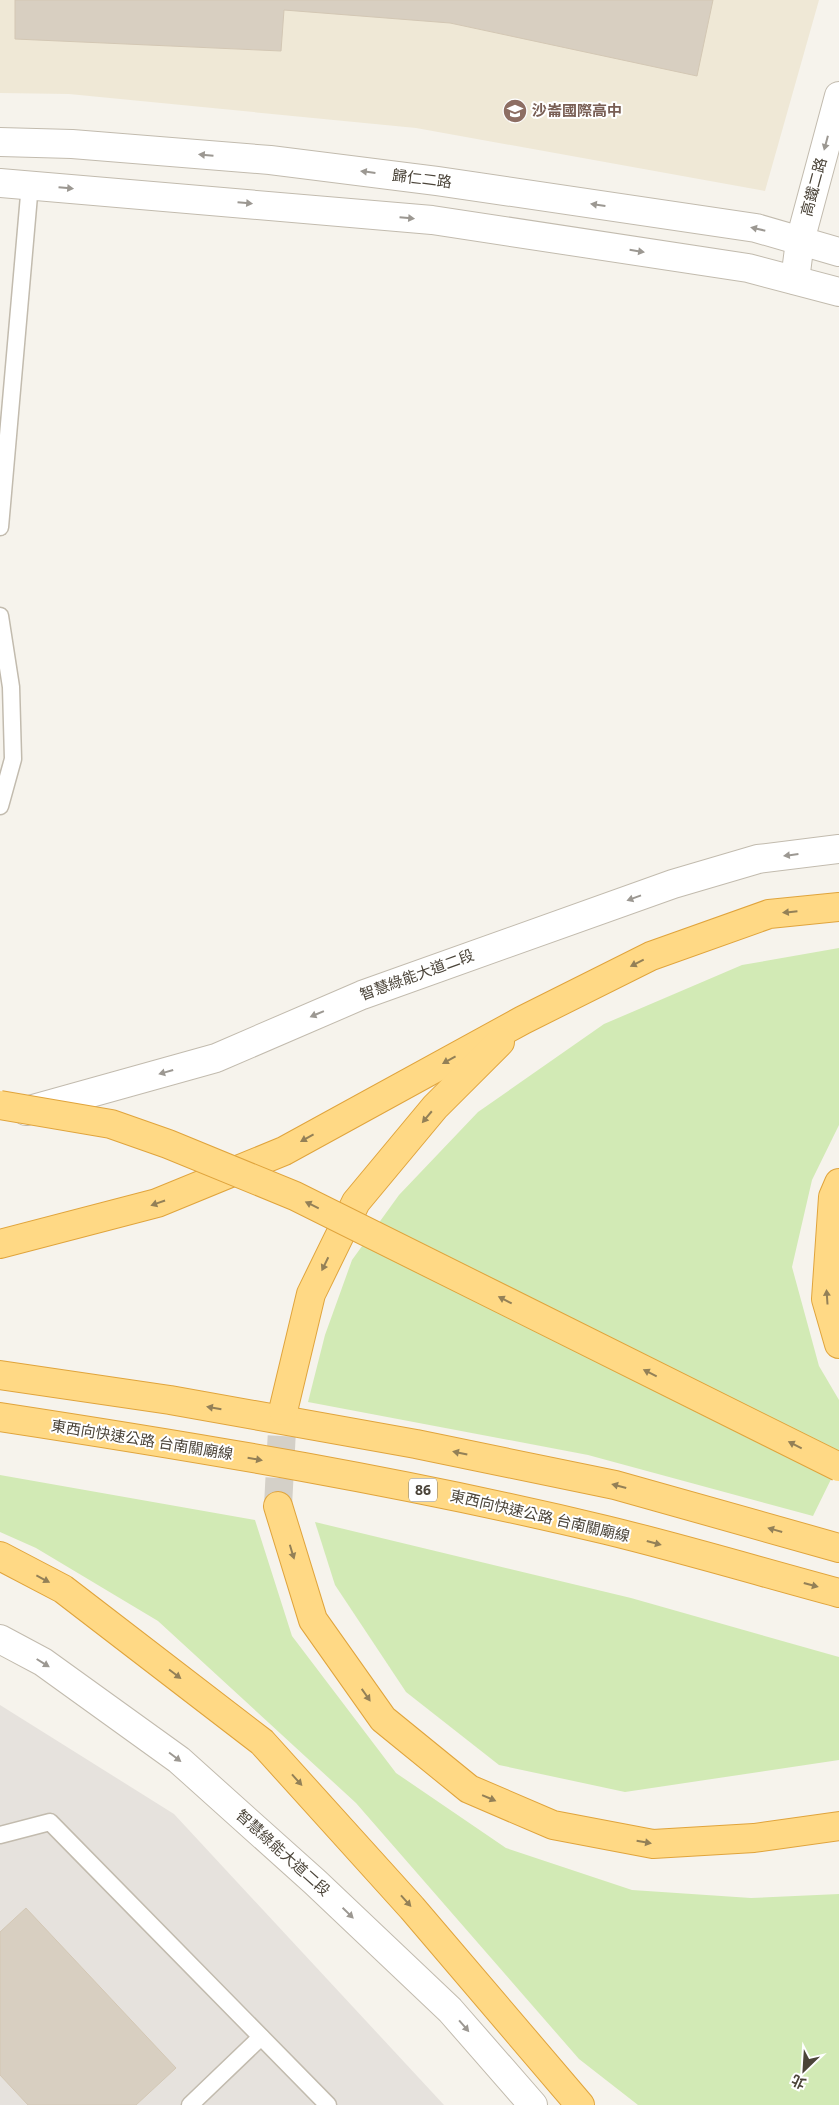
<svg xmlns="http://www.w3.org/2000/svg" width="839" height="2105" font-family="'Noto Sans','Noto Sans TC',sans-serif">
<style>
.industrial{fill:#e6e2dd}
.education{fill:#efe8d6}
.green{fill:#d2eab5}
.building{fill:#d8cfc1;stroke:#d3c7b4}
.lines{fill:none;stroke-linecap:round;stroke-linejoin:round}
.trunk-tunnel{stroke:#d4d0c8;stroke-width:28;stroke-dasharray:28 14;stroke-linecap:butt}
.service-casing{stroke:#c2bbae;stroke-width:19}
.minor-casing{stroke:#c2bbae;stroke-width:30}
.trunk-casing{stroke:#e0a43c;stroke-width:30}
.service{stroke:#fff;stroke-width:16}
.minor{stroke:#fff;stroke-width:28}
.trunk{stroke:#ffd985;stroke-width:28}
.trunk-bridge-casing{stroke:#e0a43c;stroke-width:30;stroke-linecap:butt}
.trunk-bridge{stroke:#ffd985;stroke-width:28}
.oneway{fill:#9c9892}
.oneway2{fill:#938057}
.labels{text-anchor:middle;stroke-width:4;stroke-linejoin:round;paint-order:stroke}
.shield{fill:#fff;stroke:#817c74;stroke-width:1}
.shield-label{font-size:14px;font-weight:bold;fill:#4b4439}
.education-label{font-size:15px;font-weight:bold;fill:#785e54;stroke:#fff;text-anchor:start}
.street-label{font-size:15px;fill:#4b4439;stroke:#fff}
</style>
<rect width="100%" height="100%" fill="#f6f3ec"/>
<path class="industrial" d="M0,1705L174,1814L444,2105H0Z"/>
<path class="education" d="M0,0H819L765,191L416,128L69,94L0,93Z"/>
<g class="green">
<path d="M839,948V1125L812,1180L792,1267L819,1366L839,1400V1463L813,1516L588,1455L308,1402L325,1335L352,1260L399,1195L478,1112L604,1024L742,965Z"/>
<path d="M0,1475L255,1520L292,1636L396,1773L506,1848L632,1890L751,1898L839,1894V2105H638L579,2059L356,1803L158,1621L36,1548L0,1532Z"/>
<path d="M315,1522L631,1598L839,1657V1760L625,1792L499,1765L406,1692L335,1585Z"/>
</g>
<g class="building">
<path d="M15,0H713L697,76L450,23L284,10L281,51L15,39Z"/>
<path d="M26,1908L176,2068L136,2105H28L0,2075V1932Z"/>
</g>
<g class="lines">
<path class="trunk-tunnel" d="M278,1506L283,1411"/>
<g class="service-casing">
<g id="service">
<path d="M0,527L30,184"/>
<path d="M0,616L11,687L13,759L0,806"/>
<path d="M0,1835L50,1822L328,2105"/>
<path d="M190,2105L261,2037"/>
</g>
</g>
<g class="minor-casing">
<g id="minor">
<path d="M0,142L72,144L270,160L437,181L756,228L839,252"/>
<path d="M0,183L432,220L748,268L839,292"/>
<path d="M795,280L800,241L839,96"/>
<path d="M26,1111L216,1058L362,995L673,884L758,859L839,849"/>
<path d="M0,1639L43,1662L179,1760L315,1882L450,2010L533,2105"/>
</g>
</g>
<g class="trunk-casing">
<g id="trunk">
<path d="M839,1183L833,1197L826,1299L839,1344"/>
<path d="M0,1244L157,1203L284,1151L523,1020L651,956L769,914L839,907"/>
<path d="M0,1375L170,1400L416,1444L615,1485L839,1548"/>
<path d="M283,1411L311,1294L356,1202L435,1107L500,1042"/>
<path d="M0,1417C203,1448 406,1482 606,1530C684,1549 761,1572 839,1593"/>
<path d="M278,1506L313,1620L383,1719L469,1789L553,1825L653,1844L754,1838L839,1826"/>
<path d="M0,1556L63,1589L262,1742L412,1908L580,2105"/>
</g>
</g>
<use href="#service" class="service"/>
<use href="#minor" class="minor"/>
<use href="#trunk" class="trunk"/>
<g class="trunk-bridge-casing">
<path id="trunk-bridge" d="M0,1105L111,1124L168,1144L295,1196L839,1467"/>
</g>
<use href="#trunk-bridge" class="trunk-bridge"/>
</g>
<defs><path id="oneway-solid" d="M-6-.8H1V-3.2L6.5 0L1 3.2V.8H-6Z" transform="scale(1.25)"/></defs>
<g class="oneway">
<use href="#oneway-solid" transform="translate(826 143) rotate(105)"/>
<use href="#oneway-solid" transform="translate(206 155) rotate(-175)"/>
<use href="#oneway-solid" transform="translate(368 172) rotate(-173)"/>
<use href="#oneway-solid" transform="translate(66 188) rotate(5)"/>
<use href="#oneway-solid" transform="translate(245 203) rotate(5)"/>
<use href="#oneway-solid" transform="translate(598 205) rotate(-172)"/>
<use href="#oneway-solid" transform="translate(407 218) rotate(5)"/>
<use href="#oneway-solid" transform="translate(758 229) rotate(-167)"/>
<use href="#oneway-solid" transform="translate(637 251) rotate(9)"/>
<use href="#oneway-solid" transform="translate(791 855) rotate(173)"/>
<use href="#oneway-solid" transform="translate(634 898) rotate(160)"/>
<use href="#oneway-solid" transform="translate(317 1014) rotate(157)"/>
<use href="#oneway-solid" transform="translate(166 1072) rotate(164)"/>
<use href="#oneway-solid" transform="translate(43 1663) rotate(32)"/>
<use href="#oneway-solid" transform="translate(175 1757) rotate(37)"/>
<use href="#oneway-solid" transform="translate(348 1913) rotate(44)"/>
<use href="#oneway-solid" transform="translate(464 2026) rotate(49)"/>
</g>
<g class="oneway2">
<use href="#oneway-solid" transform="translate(790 912) rotate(174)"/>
<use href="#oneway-solid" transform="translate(637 963) rotate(153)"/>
<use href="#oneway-solid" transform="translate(449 1060) rotate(151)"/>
<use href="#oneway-solid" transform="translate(427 1117) rotate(130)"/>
<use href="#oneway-solid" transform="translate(307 1138) rotate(151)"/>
<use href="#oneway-solid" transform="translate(158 1203) rotate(161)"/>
<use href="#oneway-solid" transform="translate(312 1205) rotate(-154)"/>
<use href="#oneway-solid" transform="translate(325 1264) rotate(116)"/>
<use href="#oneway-solid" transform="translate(827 1297) rotate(-94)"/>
<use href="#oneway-solid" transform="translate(505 1300) rotate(-153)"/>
<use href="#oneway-solid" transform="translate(650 1373) rotate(-153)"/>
<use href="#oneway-solid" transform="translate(214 1408) rotate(-170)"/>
<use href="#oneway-solid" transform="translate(795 1445) rotate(-153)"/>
<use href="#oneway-solid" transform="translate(460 1453) rotate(-168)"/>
<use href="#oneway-solid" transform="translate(255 1459) rotate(10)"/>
<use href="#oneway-solid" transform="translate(619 1486) rotate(-165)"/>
<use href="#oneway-solid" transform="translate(775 1530) rotate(-164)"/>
<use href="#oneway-solid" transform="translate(654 1543) rotate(15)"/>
<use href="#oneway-solid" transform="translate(292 1552) rotate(73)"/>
<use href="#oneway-solid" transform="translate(43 1579) rotate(28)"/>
<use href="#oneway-solid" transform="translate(811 1585) rotate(15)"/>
<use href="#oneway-solid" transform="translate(175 1674) rotate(37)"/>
<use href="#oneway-solid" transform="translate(366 1695) rotate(55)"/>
<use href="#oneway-solid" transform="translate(297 1780) rotate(48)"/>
<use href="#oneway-solid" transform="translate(489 1798) rotate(23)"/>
<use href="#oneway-solid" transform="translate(644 1842) rotate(10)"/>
<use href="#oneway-solid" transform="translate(406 1901) rotate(48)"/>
</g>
<defs>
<g id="school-disc" transform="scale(1.25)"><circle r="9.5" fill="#8d6e63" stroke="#fff"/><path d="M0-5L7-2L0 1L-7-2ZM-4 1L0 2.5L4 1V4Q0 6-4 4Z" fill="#fff"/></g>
</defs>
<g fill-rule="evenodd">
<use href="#school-disc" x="515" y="111"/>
</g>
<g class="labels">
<rect class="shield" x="409" y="1478.5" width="28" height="23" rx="4"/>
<g class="shield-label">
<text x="423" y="1495">86</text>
</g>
<g class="education-label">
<text x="532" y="116">沙崙國際高中</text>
</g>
<g class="street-label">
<text transform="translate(422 179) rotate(7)" y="5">歸仁二路</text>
<text transform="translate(814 187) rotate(-75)" y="5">高鐵二路</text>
<text transform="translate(417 975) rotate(-20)" y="5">智慧綠能大道二段</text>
<text transform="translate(142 1440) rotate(9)" y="5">東西向快速公路 台南關廟線</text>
<text transform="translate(540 1516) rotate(13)" y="5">東西向快速公路 台南關廟線</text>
<text transform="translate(283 1853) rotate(42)" y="5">智慧綠能大道二段</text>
</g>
</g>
<g transform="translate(804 2070) rotate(205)" stroke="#ffffff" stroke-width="4" paint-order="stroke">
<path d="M0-4L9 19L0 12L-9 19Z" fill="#4b4439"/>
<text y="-8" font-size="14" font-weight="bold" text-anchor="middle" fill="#4b4439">北</text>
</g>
</svg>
